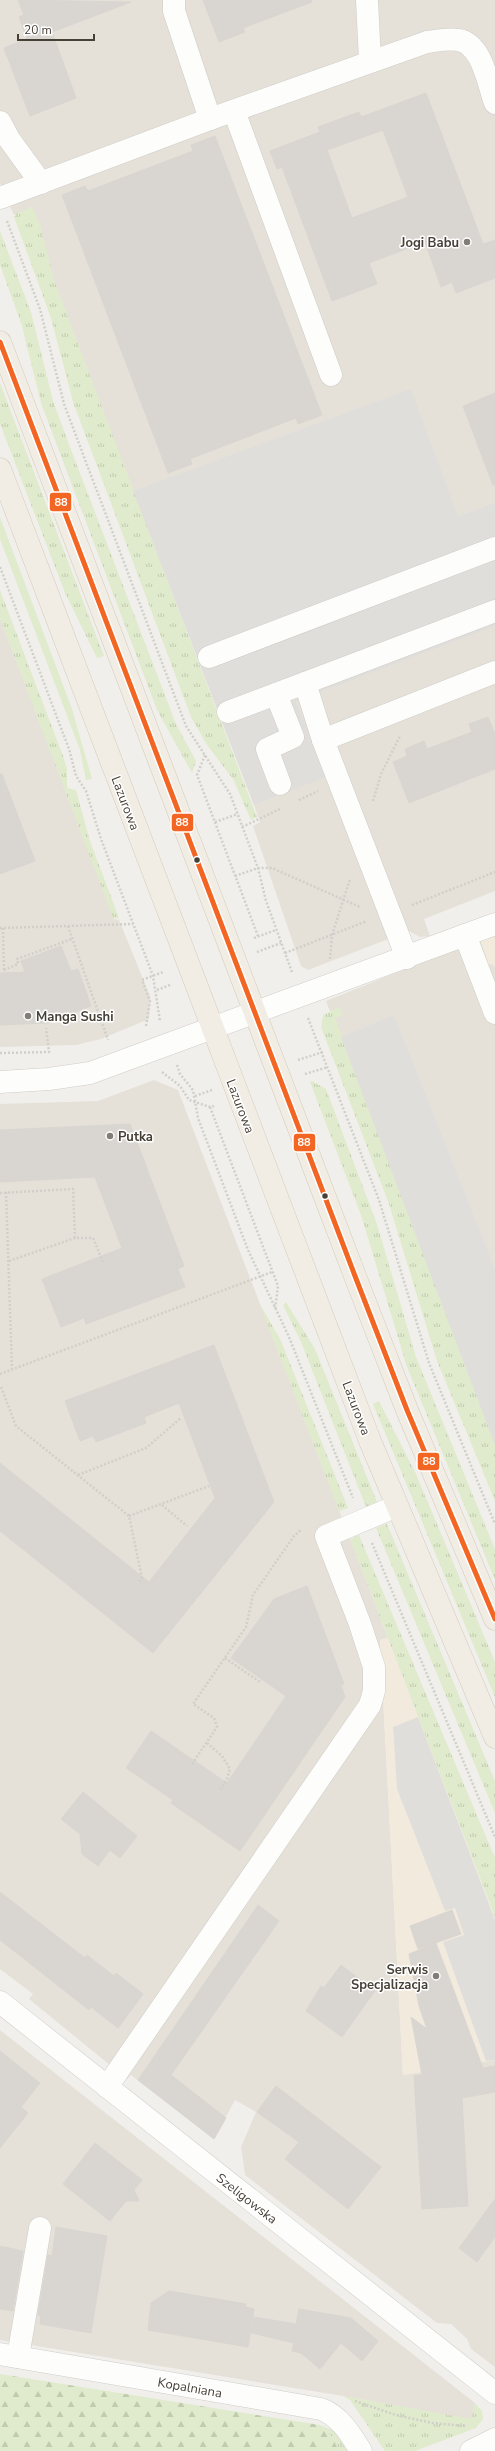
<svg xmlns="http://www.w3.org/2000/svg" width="495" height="2451" font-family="'Nunito Sans',sans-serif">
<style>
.residential{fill:#e5e1d8}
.commercial{fill:#f3eade}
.grass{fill:url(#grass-tufts)}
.forest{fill:url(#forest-firs)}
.green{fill:#dfebcc}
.parking{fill:#e0dedb}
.building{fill:#d9d6d2;stroke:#d9d6d1;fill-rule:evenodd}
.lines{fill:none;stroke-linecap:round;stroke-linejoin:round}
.minor-casing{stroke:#cfcdc8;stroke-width:23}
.major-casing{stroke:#d3cbb9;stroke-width:23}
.path{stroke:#d1cfca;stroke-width:2.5;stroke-dasharray:2 2;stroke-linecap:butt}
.minor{stroke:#fdfdfc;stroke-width:22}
.major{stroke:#f1ede4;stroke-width:22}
.bus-1-casing{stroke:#fff;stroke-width:8}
.bus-1{stroke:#f26522;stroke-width:5}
.poi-dot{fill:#827d76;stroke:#fff;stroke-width:1.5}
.bus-dot{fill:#474037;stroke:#fff;stroke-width:1.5}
.labels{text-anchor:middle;stroke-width:3;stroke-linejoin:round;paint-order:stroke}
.poi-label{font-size:13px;font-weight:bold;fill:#474037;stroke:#fff;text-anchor:end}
.street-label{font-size:13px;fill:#474037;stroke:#fff}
.line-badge{stroke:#fff;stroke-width:1.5}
.badge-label{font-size:11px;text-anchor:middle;font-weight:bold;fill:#fff}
</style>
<defs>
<pattern id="grass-tufts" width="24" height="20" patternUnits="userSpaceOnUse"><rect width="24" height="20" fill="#dfebcc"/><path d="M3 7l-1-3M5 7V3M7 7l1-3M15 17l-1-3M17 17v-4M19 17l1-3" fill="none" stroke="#c1cbb0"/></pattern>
<pattern id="forest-firs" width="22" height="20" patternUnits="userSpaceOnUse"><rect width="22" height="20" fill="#dfebcc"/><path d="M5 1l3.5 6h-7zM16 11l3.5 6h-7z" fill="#c1cbb0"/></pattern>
</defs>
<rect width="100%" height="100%" fill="#f1efeb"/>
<g class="residential">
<path d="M0,0H495V891L424,919L430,936L420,937L409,931L308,970L301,966L253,826L260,822L254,805L26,211L14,215L0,183Z"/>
<path d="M0,618L114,919L119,920L150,996L149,1019L101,1039L76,1045L0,1047Z"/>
<path d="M480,939L489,964L492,963L495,967V1445L326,1001Z"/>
<path d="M154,1080L178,1090L388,1638L380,1640L403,2075L495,2060V2367L471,2349L467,2339L451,2324L437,2323L245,2175L241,2147L256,2112L235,2100L214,2139L131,2075L127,2079L29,1999L33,1994L0,1969V1104L98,1101Z"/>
<path d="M0,2030L475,2403L471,2420L343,2396L0,2340Z"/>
</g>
<g class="commercial">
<path d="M495,934V967L492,964L489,965L480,939Z"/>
<path d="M388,1638L495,1919V2060L403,2075L380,1640Z"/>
</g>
<g class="grass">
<path d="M32,207L40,224L54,280L257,817L251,820L233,779L207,745L191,717L73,402L51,318L14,217L17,213Z"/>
<path d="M0,231L31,312L53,401L67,439L176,724L196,761L192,773L157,710L41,403L22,326L0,265Z"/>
<path d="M0,383L104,656L97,658L65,593L0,424Z"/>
<path d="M0,590L63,756L67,769V788L76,790L90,841L119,918H113L0,618Z"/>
<path d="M340,1007L343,1015L335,1018L495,1435V1501L437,1361L389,1204L321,1027L323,1015Z"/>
<path d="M312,1081L326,1089L377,1224L416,1357L495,1549V1580L407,1367L361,1215L310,1082Z"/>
<path d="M259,1302L281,1341L348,1508L339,1511Z"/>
<path d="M286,1302L315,1349L377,1502L366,1507L301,1342L283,1305Z"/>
<path d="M379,1401L416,1474L495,1662V1697L373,1404Z"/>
<path d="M387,1524L495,1781V1813L376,1528Z"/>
<path d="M359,1535L495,1858V1917L350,1539Z"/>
<path d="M343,2396L471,2419L475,2403L482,2411L483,2419L476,2428L415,2451H385L350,2400Z"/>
<path d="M320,2425L334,2431L347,2451H339L332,2437Z"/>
</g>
<path class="forest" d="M0,2374L320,2425L332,2437L339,2451H0Z"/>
<path class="green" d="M0,517L72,709L92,779L86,780L80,750L0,539Z"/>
<g class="parking">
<path d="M411,389L458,516L429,527L495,503V626L296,701L326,777L254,805L133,491Z"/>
<path d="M394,1015L495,1270V1445L341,1037Z"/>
<path d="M418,1717L495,1920V2060L486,2061L443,1942L464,1935L455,1908L445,1911L397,1789L393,1727Z"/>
</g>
<g class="building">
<path d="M18,0L131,2L52,32L76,98L30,116L4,48L27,39L19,17L24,15Z"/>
<path d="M203,0H311L312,2L243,28L245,32L219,42Z"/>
<path d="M426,93L483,244L495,240V278L456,293L452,282L441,287L425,242L369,263L377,284L332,301L282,167L277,169L270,151L320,132L318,127L359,112L361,117ZM383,130L408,197L352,218L327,150Z"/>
<path d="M215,136L322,415L298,424L296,418L190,459L192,464L168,473L62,195L85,186L88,191L193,151L191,145Z"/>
<path d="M495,393V485H493L463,406Z"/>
<path d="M488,717L495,734V769L409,803L393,762L407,756L405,749L424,741L427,749L472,732L469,724Z"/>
<path d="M0,774H2L35,861L0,874Z"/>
<path d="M61,946L71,971L78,969L91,1006L48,1023L0,1025V973L25,972L21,961Z"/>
<path d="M130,1124L184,1266L178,1269L185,1287L86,1324L84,1318L61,1327L42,1279L122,1248L95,1177L0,1182V1130Z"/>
<path d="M214,1345L274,1502L153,1653L0,1531V1463L149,1582L215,1498L179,1403L144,1417L146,1423L96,1442L93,1436L80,1441L65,1401Z"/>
<path d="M307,1586L344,1684L341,1685L345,1697L240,1851L171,1803L173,1800L126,1768L151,1731L227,1783L286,1696L231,1658L274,1599Z"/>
<path d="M83,1792L137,1836L120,1858L110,1850L98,1866L82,1854L80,1834L61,1819Z"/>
<path d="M0,1892L85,1958L87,1955L114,1976L116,1973L143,1994L118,2028L91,2007L89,2010L0,1940Z"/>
<path d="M258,1905L279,1921L171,2075L226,2118L214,2139L138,2080Z"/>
<path d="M452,1910L461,1934L418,1949L410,1926Z"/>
<path d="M436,1943L483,2068L495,2066V2092L462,2098L468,2206L422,2209L414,2076L422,2075L411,2017L427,2029L419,2006L409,1954Z"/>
<path d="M341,1965L375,1991L342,2037L306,2011L321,1986L324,1988Z"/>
<path d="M0,2051L40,2083L21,2107L28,2113L0,2148Z"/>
<path d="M276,2086L381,2167L348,2209L285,2159L299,2142L257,2112Z"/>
<path d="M95,2143L142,2180L134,2190L139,2201H126L110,2221L63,2184Z"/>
<path d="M495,2199V2237L477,2262L459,2248Z"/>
<path d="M56,2227L107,2236L91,2333L40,2324L41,2316L38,2315L48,2255L52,2256Z"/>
<path d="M0,2246L23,2251L13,2311L0,2309Z"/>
<path d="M169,2291L246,2304L245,2307L254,2309L248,2347L148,2330L151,2303Z"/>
<path d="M299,2309L351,2318L378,2341L362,2361L341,2343L320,2369L301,2353L292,2351L294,2343L251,2333L254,2317L296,2324Z"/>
</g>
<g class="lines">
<g class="minor-casing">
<g id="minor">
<path d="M174,0V11L210,119"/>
<path d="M367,0L370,61"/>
<path d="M234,111L331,375"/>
<path d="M0,122L9,139L41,183"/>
<path d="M0,198L210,119L427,42C436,41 448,38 458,40C482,43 488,84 495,103"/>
<path d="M209,657L495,548"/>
<path d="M305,683L495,611"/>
<path d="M276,694L293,737L267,749L280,784"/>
<path d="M228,712L305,683L323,740"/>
<path d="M465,935L495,1013"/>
<path d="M407,958L323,740L495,672"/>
<path d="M0,1082L49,1079L90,1073L495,924"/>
<path d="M0,2002L495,2393"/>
<path d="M107,2087L370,1705L374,1691V1667L360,1624L326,1536L397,1506"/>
<path d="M0,2354L321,2409C340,2416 351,2435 361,2451"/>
<path d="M18,2357L40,2228"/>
<path d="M471,2451L495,2439"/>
</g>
</g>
<g class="major-casing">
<g id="major">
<path d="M0,342L355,1276L407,1410L495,1619"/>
<path d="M0,469L370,1441L495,1737"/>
</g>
</g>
<g class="path">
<path d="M7,221L40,309L64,404L186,726L230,794L258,868L266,901L292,972"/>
<path d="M0,567L69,749L76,776L86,791L101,839L153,976L160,1021"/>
<path d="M205,755L197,775L258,936"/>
<path d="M299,800L318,791"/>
<path d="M373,801L381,774L400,736"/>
<path d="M215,822L238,814"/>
<path d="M242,827L280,809"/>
<path d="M235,876L258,868H272L360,907"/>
<path d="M412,905L495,872"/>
<path d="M68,926L108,1040"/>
<path d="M0,928L133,924"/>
<path d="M3,928L4,972"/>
<path d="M254,938L276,930"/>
<path d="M257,952L281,943"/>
<path d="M285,953L367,921"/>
<path d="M330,959L332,935L350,879"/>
<path d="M4,970L18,964L17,959L72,939"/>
<path d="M157,990L170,985"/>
<path d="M308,1018L379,1200L429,1363L495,1524"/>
<path d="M146,1026L150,1001L142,980L163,972"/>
<path d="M0,1053L49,1052L46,1028"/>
<path d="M298,1060L323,1052"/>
<path d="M177,1065L180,1074L193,1090L198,1118L248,1250L289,1337L353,1498"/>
<path d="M162,1072L180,1086L189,1100L210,1107L214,1106"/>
<path d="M305,1074L328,1067"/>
<path d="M195,1096L212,1090"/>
<path d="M210,1107L278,1286L275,1310"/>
<path d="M6,1192L12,1369"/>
<path d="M0,1193L73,1189L75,1238"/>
<path d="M9,1261L75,1238H93L103,1262"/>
<path d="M0,1374L272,1272"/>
<path d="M1,1387L16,1426L129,1516L142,1578L139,1582"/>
<path d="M78,1475L146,1448L181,1418"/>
<path d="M162,1505L187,1526"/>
<path d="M129,1516L209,1486"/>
<path d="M372,1543L495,1837"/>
<path d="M225,1658L260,1682"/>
<path d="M207,1743L222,1756L230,1769L227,1779L220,1791"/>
<path d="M192,1764L217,1727L214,1718L193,1704L246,1627L253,1595L294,1536L302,1529"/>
<path d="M355,2401L396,2415L432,2423L465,2426"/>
</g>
<use href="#minor" class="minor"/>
<use href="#major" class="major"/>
<g class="bus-1-casing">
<path id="bus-1" d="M0,342L355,1276L407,1410L495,1619"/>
</g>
<use href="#bus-1" class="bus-1"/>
</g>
<g class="poi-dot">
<circle cx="467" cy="242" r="4"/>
<circle cx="28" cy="1016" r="4"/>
<circle cx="110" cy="1136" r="4"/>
<circle cx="436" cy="1976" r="4"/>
</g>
<g class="bus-dot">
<circle cx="197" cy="860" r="3.5"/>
<circle cx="325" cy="1196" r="3.5"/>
</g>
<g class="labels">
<g class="poi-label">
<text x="459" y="247">Jogi Babu</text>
<text x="36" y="1021" text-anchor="start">Manga Sushi</text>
<text x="118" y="1141" text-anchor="start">Putka</text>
<text x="428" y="1974">Serwis<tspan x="428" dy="15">Specjalizacja</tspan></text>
</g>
<g class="street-label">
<text transform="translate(126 803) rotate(69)" y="5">Lazurowa</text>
<text transform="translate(241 1106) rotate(69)" y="5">Lazurowa</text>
<text transform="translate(357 1408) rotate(69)" y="5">Lazurowa</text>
<text transform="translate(247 2198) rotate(38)" y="5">Szeligowska</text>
<text transform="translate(190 2387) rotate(10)" y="5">Kopalniana</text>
</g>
</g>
<g class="line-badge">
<rect x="49" y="492" width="23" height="20" rx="4" fill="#f26522"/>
<rect x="171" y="813" width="23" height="19" rx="4" fill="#f26522"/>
<rect x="293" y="1133" width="23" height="19" rx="4" fill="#f26522"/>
<rect x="417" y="1452" width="23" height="19" rx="4" fill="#f26522"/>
</g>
<g class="badge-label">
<text x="61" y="506">88</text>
<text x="182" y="826">88</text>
<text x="304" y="1146">88</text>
<text x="429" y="1465">88</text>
</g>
<path d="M18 34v6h76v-6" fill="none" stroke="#474037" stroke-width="2"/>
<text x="24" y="34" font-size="12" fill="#474037" stroke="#ffffff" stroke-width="3" paint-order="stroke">20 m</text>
</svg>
